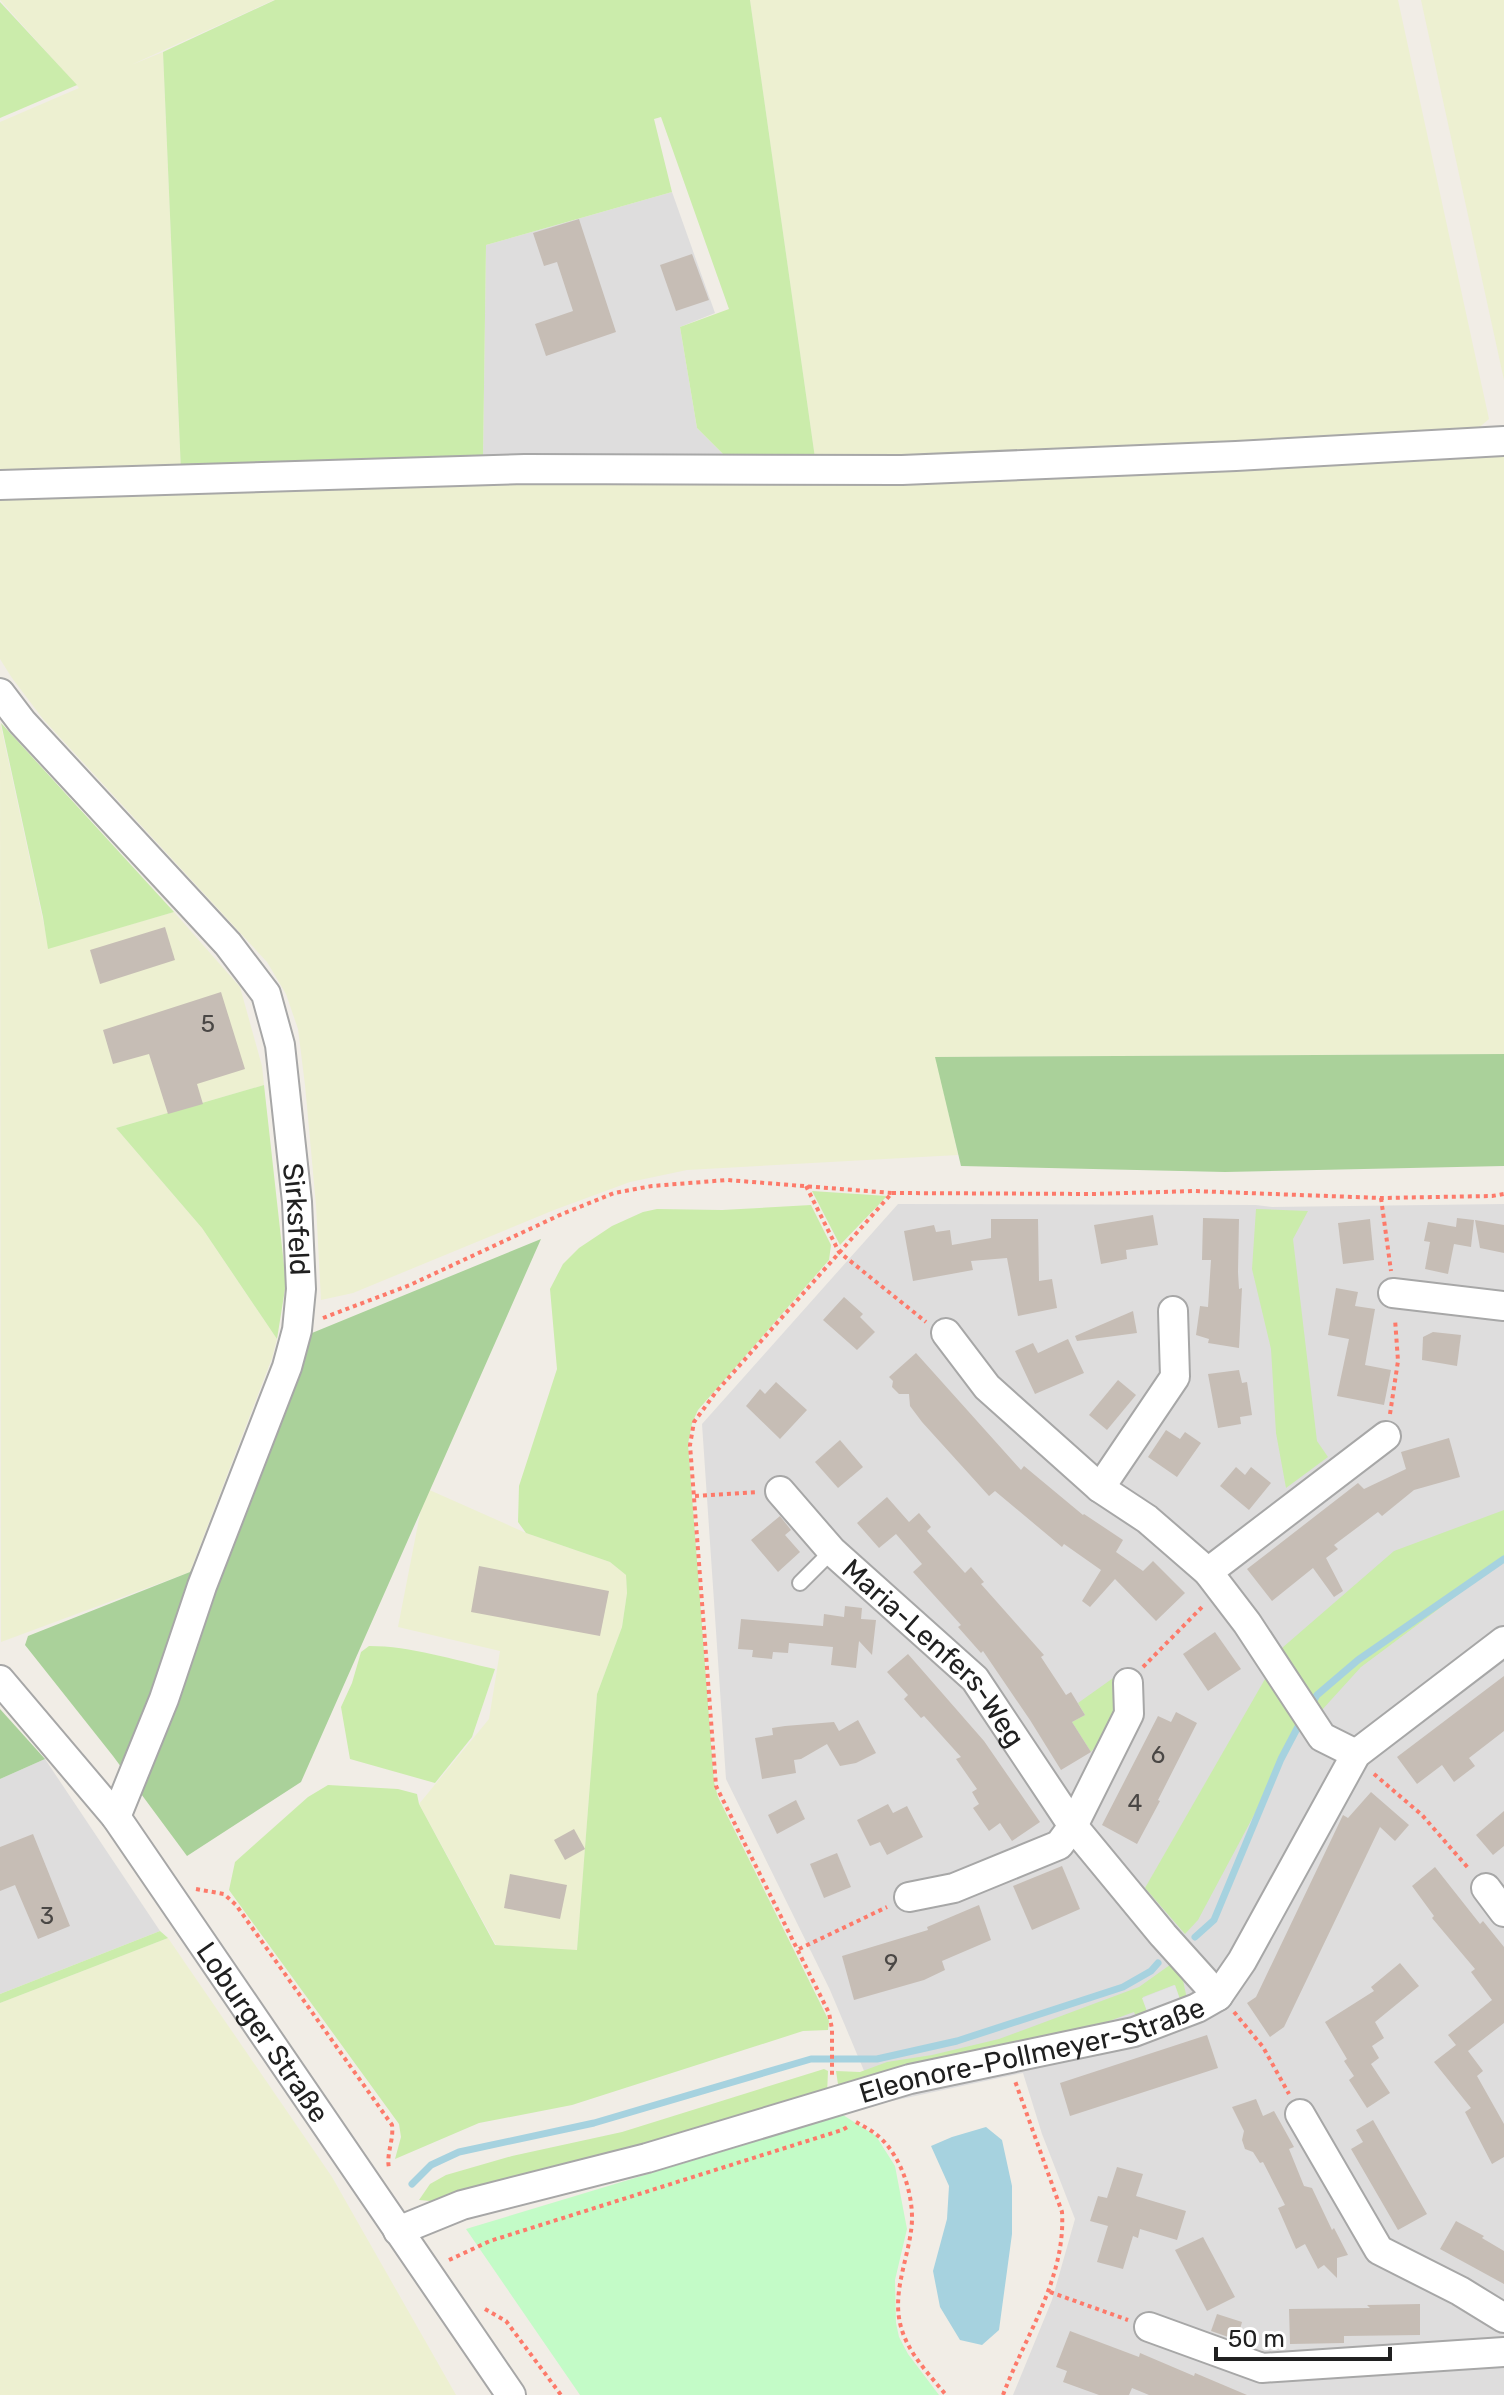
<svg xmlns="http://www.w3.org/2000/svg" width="1504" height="2395" font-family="Rubik,sans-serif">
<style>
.residential{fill:#dedddd}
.farmland{fill:#edf0d1}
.grass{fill:#cbecab}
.forest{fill:#aad19a}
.park{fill:#c3fbc7}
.parking{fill:#e4e4e4}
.water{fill:#a6d2df}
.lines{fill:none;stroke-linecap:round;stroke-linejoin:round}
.stream{stroke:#a6d2df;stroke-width:7}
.building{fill:#c6bdb5}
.service-casing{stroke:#a7a7a7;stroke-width:18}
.minor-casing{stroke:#a7a7a7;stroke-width:32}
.path{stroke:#fd7a6a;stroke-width:4;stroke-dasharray:4 4;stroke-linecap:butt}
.service{stroke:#fff;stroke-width:14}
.minor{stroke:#fff;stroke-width:28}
.labels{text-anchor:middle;stroke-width:8;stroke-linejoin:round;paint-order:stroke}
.number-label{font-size:24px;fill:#4a4745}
.street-label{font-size:28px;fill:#202020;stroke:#fff}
</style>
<rect width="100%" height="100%" fill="#f1ede6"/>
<g class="residential">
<path d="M672,192L715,313L680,327L697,428L723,454L483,458L486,245Z"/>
<path d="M898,1204L1256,1205L1272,1207L1504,1204V2395H1013L1052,2300L1075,2219L1042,2134L1023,2073L878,2104L830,1990L726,1779L702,1424Z"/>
<path d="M45,1759L160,1931L0,1994V1779Z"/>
</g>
<g class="farmland">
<path d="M0,0H274L131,65L163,52L181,472L0,474V122L79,88Z"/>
<path d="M750,0H1398L1489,419L1475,431L922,459L815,458Z"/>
<path d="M1421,0H1504V380Z"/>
<path d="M1504,451V1054L936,1057L958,1155L687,1170L630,1182L554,1210L353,1293L321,1300L316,1205L305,1085L298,1029L286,994L267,962L43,719L12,678L0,659V494Z"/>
<path d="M0,722L49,948L174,912L240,987L262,1066L264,1085L116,1128L202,1228L277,1339L272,1358L190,1572L1,1642Z"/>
<path d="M425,1488L526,1533L610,1562L626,1575L627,1593L622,1627L597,1694L577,1951L496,1945L419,1804L489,1719L500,1651L398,1627Z"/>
<path d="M168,1938L332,2177L456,2395H0V2003Z"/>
</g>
<g class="grass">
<path d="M275,0H750L815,458L723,454L697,428L680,327L729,309L661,117L654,119L672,192L486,245L483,458L181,472L163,52Z"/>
<path d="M0,2L77,85L0,118Z"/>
<path d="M1,723L174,912L48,949L43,917Z"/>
<path d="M264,1085L286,1283L277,1339L202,1228L116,1128Z"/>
<path d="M812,1191L887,1196L840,1245Z"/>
<path d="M811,1205L831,1245L829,1260L698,1410L692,1423L688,1444L714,1782L718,1797L829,2021L828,2030L803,2031L572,2105L479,2123L395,2159L401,2137L399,2124L229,1890L235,1862L308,1797L328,1785L398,1789L417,1794L419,1804L495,1945L577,1950L597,1694L622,1627L627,1593L626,1575L610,1562L526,1533L518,1522L519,1486L557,1369L550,1289L563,1264L579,1248L612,1226L643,1212L657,1209L722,1210Z"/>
<path d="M1256,1209L1308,1211L1293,1239L1317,1441L1328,1457L1286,1488L1276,1433L1271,1349L1252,1269Z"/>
<path d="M1504,1510V1560L1361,1667L1321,1711L1282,1648L1394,1551Z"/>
<path d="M369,1646C411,1646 454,1660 495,1669L472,1737L435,1783L350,1759L341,1707L352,1683L361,1652Z"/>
<path d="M1269,1672L1303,1723L1198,1920L1185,1934L1145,1888Z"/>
<path d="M1116,1676L1120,1715L1091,1752L1072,1722L1085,1715L1078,1703Z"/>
<path d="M160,1931L168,1938L0,2003V1994Z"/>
<path d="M1174,1962L1181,1971L1187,1999L1181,2002L1174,1985L1143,1997L1148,2014L1137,2018L1134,2012L1049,2043L839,2091L836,2071L860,2072L887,2062L932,2055L999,2039L1139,1987Z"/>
<path d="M824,2069L828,2071L827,2094L626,2155L431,2201L419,2200L430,2184L446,2175L512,2156L622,2132Z"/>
</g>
<g class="forest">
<path d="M1504,1054V1166L1225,1172L961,1166L935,1057Z"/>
<path d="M541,1239L301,1782L187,1856L113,1756L25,1645L28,1636L190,1572L296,1371L312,1333Z"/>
<path d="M0,1709L45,1759L0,1779Z"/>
</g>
<path class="park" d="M843,2115L876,2136L895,2166L907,2229L895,2280L896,2323L899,2337L908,2354L939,2395H580L466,2229Z"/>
<path class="parking" d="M1175,1985L1181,2002L1148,2014L1142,1998Z"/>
<path class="water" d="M986,2127L1002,2140L1012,2186V2234L999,2330L982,2345L960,2340L940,2307L933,2271L947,2219L949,2186L931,2146L952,2137Z"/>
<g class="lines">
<g class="stream">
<path d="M1310,1707L1317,1695L1358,1660L1504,1559"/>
<path d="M1195,1937L1214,1920L1281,1759L1301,1721"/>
<path d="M412,2184L431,2165L459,2152L594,2123L811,2059H877L957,2041L1123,1987L1151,1971L1158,1963"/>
</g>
</g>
<g class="building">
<path d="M579,219L616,332L546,356L535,324L573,311L557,262L544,266L533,233Z"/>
<path d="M692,254L709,300L676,311L660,265Z"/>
<path d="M165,927L175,960L100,984L90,950Z"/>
<path d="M221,992L245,1069L197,1084L203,1104L168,1114L149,1054L113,1064L103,1030Z"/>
<path d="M1153,1215L1158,1245L1126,1250L1127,1259L1101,1264L1094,1225Z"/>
<path d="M1203,1218L1239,1219L1238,1272L1239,1289L1242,1288L1239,1348L1208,1343L1209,1339L1196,1335L1200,1306L1208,1307L1211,1260H1202Z"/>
<path d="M1457,1218L1474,1220L1471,1247L1454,1244L1448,1274L1425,1269L1430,1242L1424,1241L1428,1222L1456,1227Z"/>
<path d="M991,1219H1038L1039,1281L1052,1279L1057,1308L1018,1316L1007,1258L971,1261L973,1270L913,1281L904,1231L934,1225L936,1232L950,1230L952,1245L991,1238Z"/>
<path d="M1370,1219L1374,1260L1343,1264L1338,1223Z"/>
<path d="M1475,1220L1504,1225V1253L1480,1248Z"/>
<path d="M1336,1288L1358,1292L1355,1306L1375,1309L1365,1365L1391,1370L1384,1405L1337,1396L1349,1339L1328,1335Z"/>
<path d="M844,1297L863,1314L860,1317L875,1332L857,1350L823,1320Z"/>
<path d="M1133,1311L1137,1333L1077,1341L1075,1336Z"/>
<path d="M1433,1332L1461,1335L1457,1366L1422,1360L1423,1337Z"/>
<path d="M1068,1339L1084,1373L1035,1394L1015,1351L1033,1343L1038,1353Z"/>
<path d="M916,1353L1021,1470L1024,1466L1083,1515L1084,1514L1123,1540L1116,1552L1143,1571L1153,1561L1185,1593L1156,1621L1115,1579L1090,1607L1082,1601L1101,1570L1064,1544L1062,1547L995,1491L989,1496L922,1422L910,1406L909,1394H899L892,1387L893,1381L889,1377Z"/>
<path d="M1239,1370L1242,1383L1247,1382L1252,1415L1240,1417L1241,1424L1218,1428L1208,1374Z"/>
<path d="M1118,1380L1136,1395L1107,1430L1089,1415Z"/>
<path d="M776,1382L807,1410L780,1439L746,1406L760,1389L765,1394Z"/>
<path d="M1166,1430L1180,1439L1185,1432L1201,1443L1177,1477L1148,1457Z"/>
<path d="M1449,1438L1460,1477L1414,1490L1382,1516L1378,1512L1334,1545L1338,1549L1326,1558L1343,1591L1334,1597L1313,1568L1272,1601L1247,1569L1358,1483L1364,1489L1406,1469L1401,1452Z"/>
<path d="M840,1440L863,1467L838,1488L815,1462Z"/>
<path d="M1236,1467L1245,1475L1251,1467L1271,1483L1249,1510L1220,1486Z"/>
<path d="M887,1497L909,1522L919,1513L931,1527L927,1531L965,1573L971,1567L984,1582L981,1584L1044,1655L1041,1657L1066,1695L1071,1692L1085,1715L1072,1722L1091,1752L1061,1770L1030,1720L983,1651L981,1653L958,1627L961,1625L913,1572L922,1564L896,1534L879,1548L857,1523Z"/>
<path d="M780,1516L791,1530L785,1535L800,1552L778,1572L751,1540Z"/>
<path d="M479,1566L609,1591L600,1636L471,1612Z"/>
<path d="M845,1606L862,1608L861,1619L876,1620L872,1655L859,1641L856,1668L831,1665L833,1647L789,1643L788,1653L773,1652L772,1659L752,1657L753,1650L738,1649L741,1619L823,1626L824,1614L844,1617Z"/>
<path d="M1215,1632L1241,1669L1208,1691L1183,1654Z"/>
<path d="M908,1654L984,1741L1040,1822L1012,1841L1000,1823L989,1831L973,1808L979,1804L972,1792L977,1789L956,1759L961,1757L924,1716L921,1718L904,1699L908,1695L887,1672Z"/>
<path d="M1504,1676V1731L1469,1758L1475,1766L1454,1782L1442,1765L1417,1784L1397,1757Z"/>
<path d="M1176,1712L1197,1723L1158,1800L1160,1801L1137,1844L1102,1825L1158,1716L1171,1722Z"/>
<path d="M858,1720L876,1753L856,1763L840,1766L827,1744L801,1759L794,1760L796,1773L762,1779L755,1738L773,1735L772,1728L785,1726L834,1722L839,1731Z"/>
<path d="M1371,1792L1409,1825L1395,1841L1380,1827L1284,2027L1270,2037L1247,2003L1256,1997L1343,1815L1348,1818Z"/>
<path d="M796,1800L805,1819L777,1834L768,1815Z"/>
<path d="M888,1804L893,1813L907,1806L923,1837L887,1855L880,1842L870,1846L857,1820Z"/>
<path d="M1504,1811V1846L1493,1855L1476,1835Z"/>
<path d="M574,1829L585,1849L565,1860L554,1840Z"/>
<path d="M33,1834L70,1926L38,1939L15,1885L0,1891V1847Z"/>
<path d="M837,1853L851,1887L824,1898L810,1864Z"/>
<path d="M1062,1866L1080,1909L1032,1930L1013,1886Z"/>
<path d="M1435,1867L1480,1924L1483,1921L1504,1947V2023L1468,2051L1483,2071L1477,2076L1504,2124V2157L1492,2164L1465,2112L1471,2108L1434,2062L1456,2045L1448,2035L1492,2000L1471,1972L1475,1969L1432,1918L1434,1916L1412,1886Z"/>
<path d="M510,1874L567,1885L560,1919L504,1908Z"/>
<path d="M979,1905L991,1940L942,1961L945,1970L924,1980L854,2000L842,1956L928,1930L927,1927Z"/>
<path d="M1400,1963L1419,1986L1375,2022L1384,2038L1372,2046L1379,2058L1371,2064L1390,2093L1367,2108L1349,2080L1354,2076L1344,2061L1347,2059L1325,2022L1374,1991L1371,1987Z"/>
<path d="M1207,2035L1218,2068L1070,2116L1060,2083Z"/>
<path d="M1256,2099L1263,2116L1274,2111L1294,2147L1289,2149L1304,2186L1312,2188L1332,2230L1334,2228L1348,2255L1337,2258V2278L1324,2265L1318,2269L1305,2244L1296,2249L1278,2208L1285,2205L1263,2162L1260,2163L1253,2152L1245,2149L1242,2140L1244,2131L1232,2107Z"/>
<path d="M1373,2120L1427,2214L1398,2230L1351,2149L1363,2142L1356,2130Z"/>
<path d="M1117,2167L1143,2174L1136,2196L1186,2211L1177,2240L1140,2229L1138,2238L1133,2236L1123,2269L1097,2262L1108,2226L1090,2221L1098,2196L1107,2198Z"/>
<path d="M1456,2221L1484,2236L1482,2238L1504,2251V2284L1440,2249Z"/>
<path d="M1203,2237L1235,2297L1207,2311L1175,2250Z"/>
<path d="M1420,2304V2335L1344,2336V2343L1290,2344L1289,2309L1370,2308L1367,2305Z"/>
<path d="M1217,2314L1242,2322L1237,2340L1211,2331Z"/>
<path d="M1070,2331L1139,2357L1140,2353L1194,2376L1195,2373L1247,2395H1149L1132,2388L1129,2395H1099L1063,2382L1067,2371L1056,2367Z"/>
</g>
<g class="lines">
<g class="service-casing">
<path id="service" d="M800,1583L832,1551"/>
</g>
<g class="minor-casing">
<g id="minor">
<path d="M0,485L525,469L902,470L1236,456L1504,441"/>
<path id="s1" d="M0,693L22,722L228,944L266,994L280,1045L297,1202L301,1289L297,1330L287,1367L202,1586L164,1699L116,1817"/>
<path d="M1393,1293L1504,1306"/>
<path d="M946,1333L987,1387L1100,1488L1147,1519L1208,1572L1247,1623L1322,1737L1356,1754"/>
<path d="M1100,1488L1175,1377L1173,1311"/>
<path id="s2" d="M780,1491L832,1551L975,1679L1073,1826L1163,1935L1218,1996"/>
<path d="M1208,1572L1386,1436"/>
<path id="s3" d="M0,1680L116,1817L511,2395"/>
<path d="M1486,1888L1504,1912"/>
<path d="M909,1897L954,1888L1059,1845L1073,1826L1129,1714L1128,1683"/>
<path d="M1300,2114L1379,2250L1460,2291L1504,2318"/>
<path id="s4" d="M398,2231L462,2205L647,2158L910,2079L1134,2032L1197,2008L1218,1996L1242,1961L1356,1754L1504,1641"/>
<path d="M1149,2327L1262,2368L1504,2352"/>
</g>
</g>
<g class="path">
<path d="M806,1186L839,1252L926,1322"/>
<path d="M892,1193L1095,1194L1193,1191L1381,1198L1492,1196L1504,1194"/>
<path d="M1381,1198L1391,1271"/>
<path d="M323,1318L410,1285L562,1214L614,1193L652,1186L727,1180L892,1193L716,1392L694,1422L690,1445L716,1786L829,2013L832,2029V2077"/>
<path d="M1390,1414L1398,1361L1395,1319"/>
<path d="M695,1496L757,1492"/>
<path d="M1143,1667L1204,1605"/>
<path d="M1374,1774L1422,1815L1469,1869"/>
<path d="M196,1889L224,1894L236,1905L392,2125C394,2140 386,2154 389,2168"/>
<path d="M799,1949L887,1907"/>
<path d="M1234,2012L1263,2047L1289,2094"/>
<path d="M856,2122C863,2126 871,2130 877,2135C902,2155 916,2200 911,2231C907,2261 893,2292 900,2323C906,2351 928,2373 946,2395"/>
<path d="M449,2260L490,2241L842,2130L849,2126"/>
<path d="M1050,2292L1128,2320"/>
<path d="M485,2309L506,2321L561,2395"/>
<path d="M1003,2395C1025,2336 1066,2278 1062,2212L1015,2081"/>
</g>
<use href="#service" class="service"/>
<use href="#minor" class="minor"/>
</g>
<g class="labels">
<g class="number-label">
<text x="208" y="1032">5</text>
<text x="1158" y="1763">6</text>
<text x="1135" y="1811">4</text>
<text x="47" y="1924">3</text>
<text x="891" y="1971">9</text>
</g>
<g class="street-label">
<text dy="10" stroke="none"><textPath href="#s1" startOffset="630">Sirksfeld</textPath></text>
<text dy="10" stroke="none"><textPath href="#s2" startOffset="224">Maria-Lenfers-Weg</textPath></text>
<text dy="10" stroke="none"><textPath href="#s3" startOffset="440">Loburger Straße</textPath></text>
<text dy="10" stroke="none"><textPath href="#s4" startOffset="660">Eleonore-Pollmeyer-Straße</textPath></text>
</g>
</g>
<path d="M1216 2347v12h174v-12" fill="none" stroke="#202020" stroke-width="4"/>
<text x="1228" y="2347" font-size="24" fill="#202020" stroke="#ffffff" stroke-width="6" paint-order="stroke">50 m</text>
</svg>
